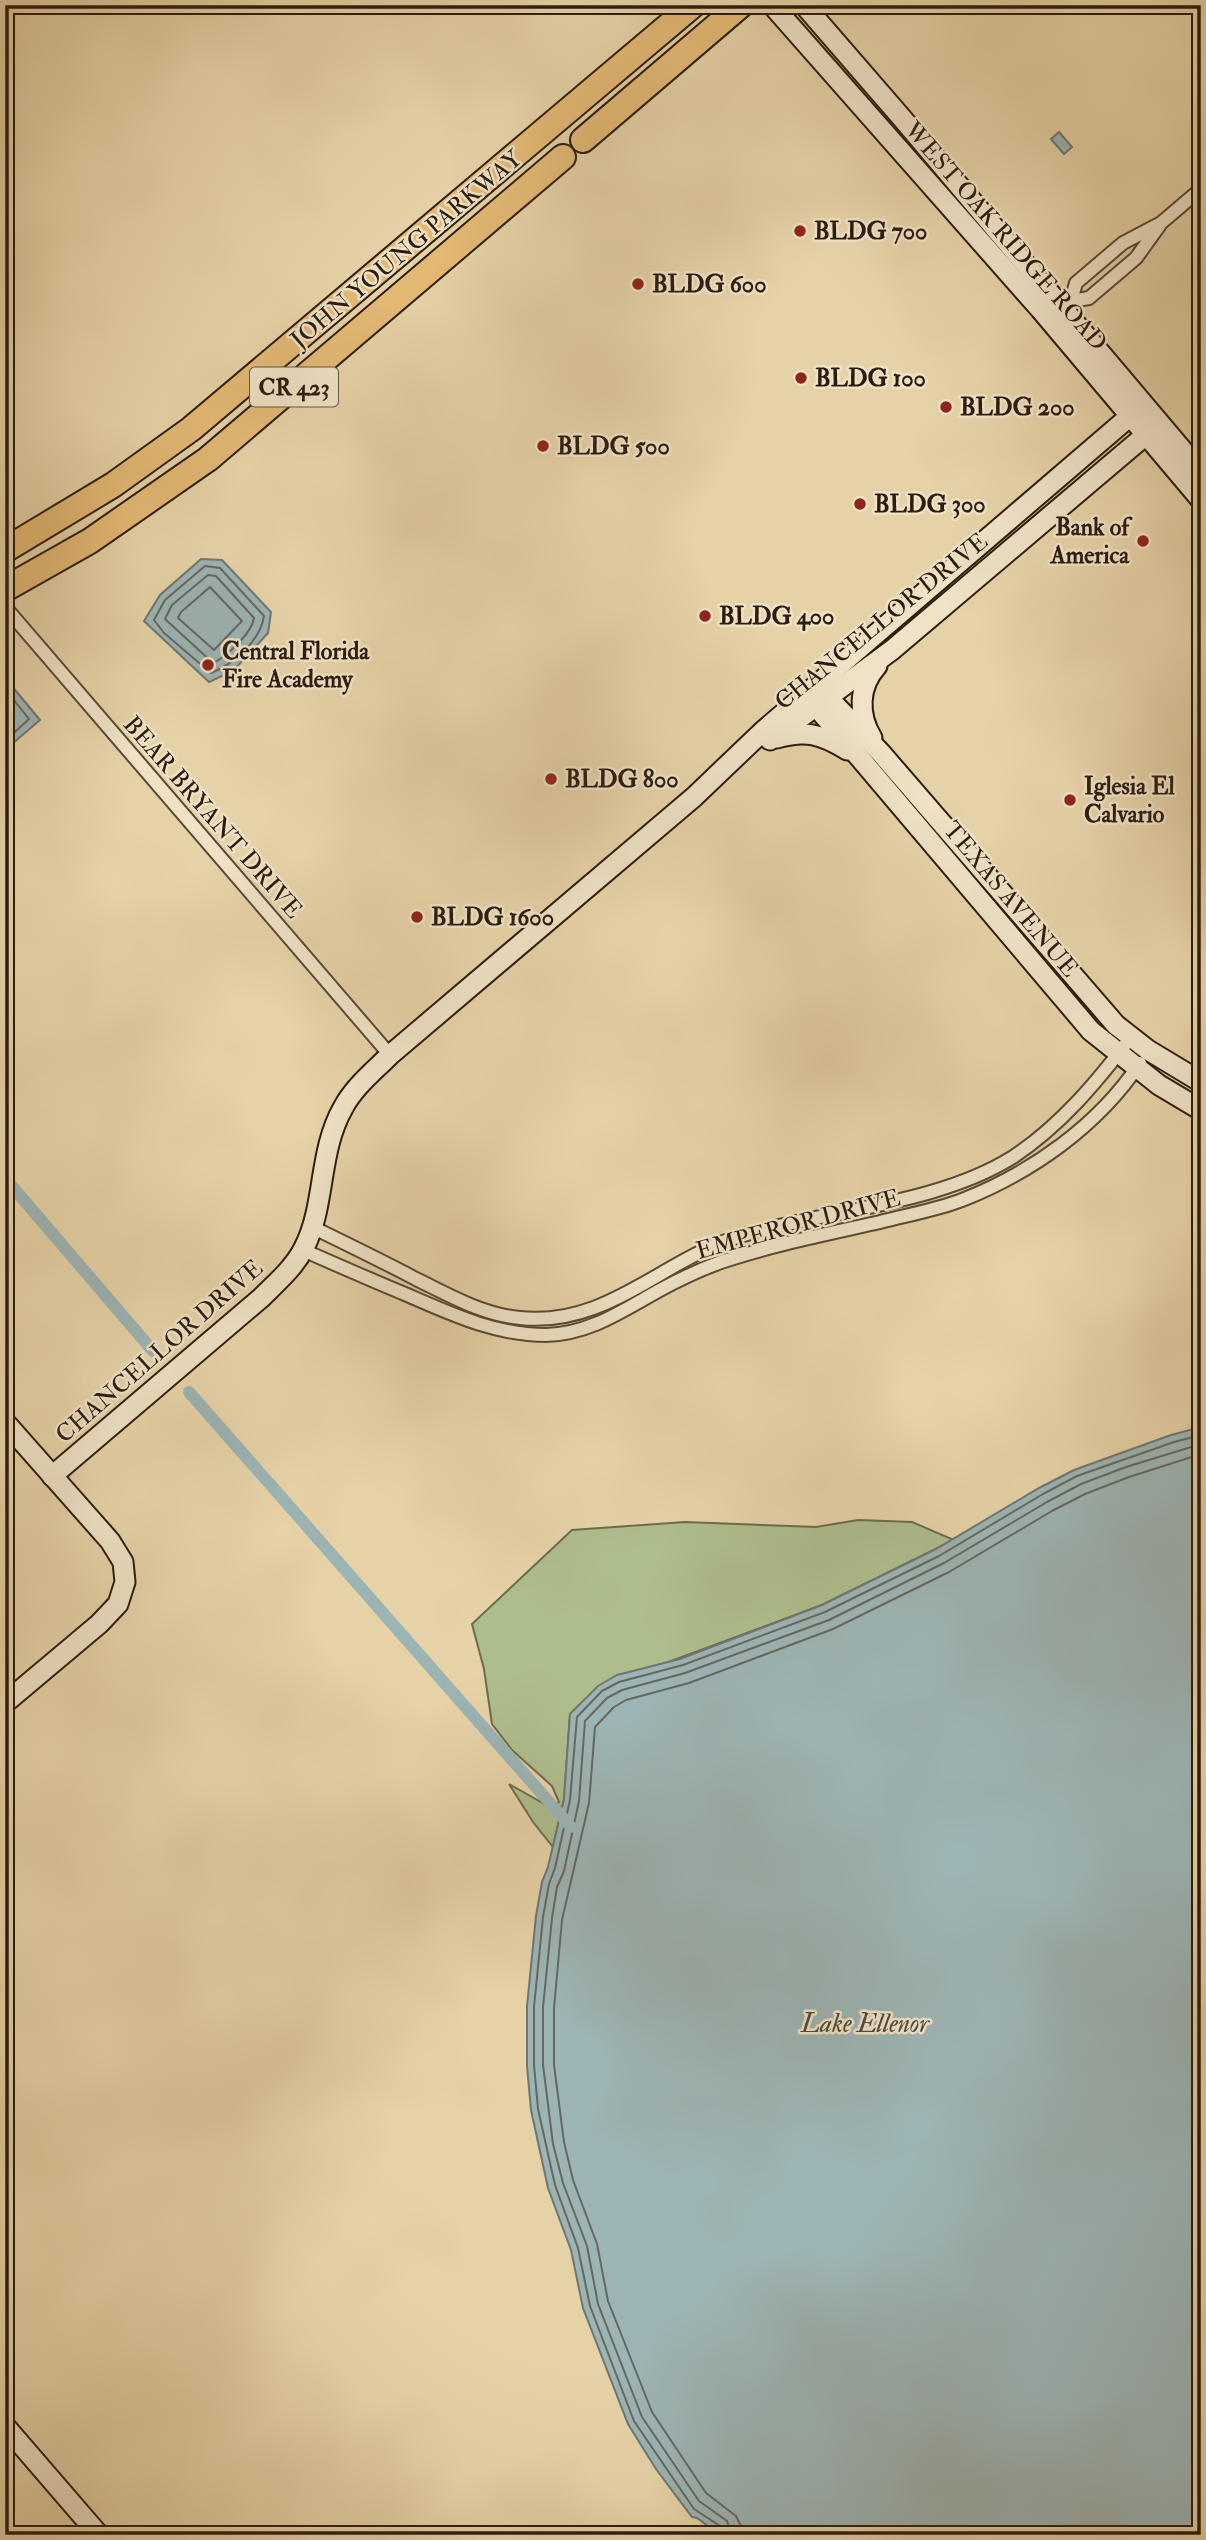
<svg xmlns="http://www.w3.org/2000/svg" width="1206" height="2540" font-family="'IM FELL Double Pica',serif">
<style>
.green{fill:#aebd8c;stroke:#6d6c4d;stroke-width:2}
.water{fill:#9cb4b4;stroke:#6f7772;stroke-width:2}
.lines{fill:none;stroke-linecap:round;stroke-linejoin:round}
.shore{stroke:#646861;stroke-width:2}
.canal{stroke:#9cb4b4;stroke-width:12}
.street-casing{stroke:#5a4a34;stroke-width:16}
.secondary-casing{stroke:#2c1c0e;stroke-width:23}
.highway-casing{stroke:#2c1c0e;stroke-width:28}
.street{stroke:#efe2c6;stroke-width:12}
.secondary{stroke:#efe2c6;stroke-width:19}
.highway{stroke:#e3b974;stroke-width:24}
.poi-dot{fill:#8f2418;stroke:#efe2c6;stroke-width:2.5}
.labels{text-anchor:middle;stroke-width:5;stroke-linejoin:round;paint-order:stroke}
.shield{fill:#efe2c6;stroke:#665745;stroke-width:2}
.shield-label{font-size:23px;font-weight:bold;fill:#2c1c0e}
.poi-label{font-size:24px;font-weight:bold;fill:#2c1c0e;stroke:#efe2c6;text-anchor:start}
.street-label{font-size:24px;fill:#2c1c0e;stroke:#efe2c6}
.water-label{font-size:26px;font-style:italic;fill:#4e4a40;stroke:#efe2c6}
</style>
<rect width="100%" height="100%" fill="#e6d2a7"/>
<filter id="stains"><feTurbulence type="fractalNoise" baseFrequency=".00286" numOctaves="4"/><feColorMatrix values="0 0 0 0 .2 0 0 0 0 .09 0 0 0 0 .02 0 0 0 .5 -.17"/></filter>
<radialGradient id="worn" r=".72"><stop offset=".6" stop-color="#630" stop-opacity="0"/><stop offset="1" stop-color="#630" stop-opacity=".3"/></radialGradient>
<path class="green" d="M858,1520L912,1522L954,1540L822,1605L655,1667L570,1714L564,1799L553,1847L533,1822L509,1784L550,1807L559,1802L552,1786L512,1750L492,1724L484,1669L472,1624L572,1530L685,1522L816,1527Z"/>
<g class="water">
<path d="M1059,132L1072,147L1064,154L1051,139Z"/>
<path d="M201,559L222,560L271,612L268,633L233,671L209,682L144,621L160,595Z"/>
<path d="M6,679L40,720L5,750V680Z"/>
<path d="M1201,1427V2535H720L697,2518L692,2517L656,2469L628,2424L583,2308L571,2250L548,2188L531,2110L527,2066V2006L536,1916L542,1882L548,1867L564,1799L570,1714L598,1686L617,1675L680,1659L822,1605L936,1549L1039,1488L1074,1470L1171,1435Z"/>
</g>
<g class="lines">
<g class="shore">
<path d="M205,566L220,568L264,616C260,641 234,664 211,673L164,633L154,620L165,600Z"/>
<path d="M208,575L216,576L254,618C252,633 226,657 213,663L165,619L172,605Z"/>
<path d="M210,587L242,621L214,650L178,618L181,612Z"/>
<path d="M5,689L29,719L5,741"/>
<path d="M723,2535L720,2526L694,2509L634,2421L590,2306L578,2248L555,2185L538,2109L534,2065V2007L543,1917L549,1884L555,1868L570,1800L577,1717L602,1691L619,1682L683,1665L825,1612L939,1556L1043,1494L1077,1476L1174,1442L1201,1435"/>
<path d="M732,2535L727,2521L699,2501L642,2417L598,2304L587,2246L563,2183L553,2144L543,2065V2007L552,1918L557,1887L564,1871L579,1801L585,1721L607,1698L622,1690L685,1673L829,1620L944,1563L1047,1502L1081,1484L1126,1467L1201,1444"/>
<path d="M742,2535L741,2526L736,2516L706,2493L652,2412L608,2301L597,2244L573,2180L564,2142L554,2065V2008L562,1920L589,1803L595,1727L614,1707L626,1700L689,1683L833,1629L949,1572L1052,1511L1085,1494L1129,1477L1201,1454"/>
</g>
<g class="canal">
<path d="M5,1178L153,1351"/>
<path d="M189,1392L571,1827"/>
</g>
<g class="street-casing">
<g id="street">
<path d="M1195,5L1201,12"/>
<path d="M1071,301L1076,283L1123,243L1161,223L1201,189"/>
<path d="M1067,305L1071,301L1089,298L1136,258L1159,226"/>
<path d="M5,607L390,1055"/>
<path d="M312,1227C347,1244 382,1261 416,1279C449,1295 483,1315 520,1318C605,1327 659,1263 734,1238C821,1210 935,1206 1013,1157C1060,1126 1097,1082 1131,1037"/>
<path d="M303,1250C337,1265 371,1280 405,1294C451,1314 495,1335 546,1335C589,1334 622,1311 658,1291C678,1280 699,1270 721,1262C772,1245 827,1234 880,1222C907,1215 936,1210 962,1200C1031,1173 1098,1126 1140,1063"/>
</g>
</g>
<g class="secondary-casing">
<g id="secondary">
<path d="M772,5L1040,309L1201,500"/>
<path d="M804,5L901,117L1201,472"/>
<path d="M820,689L881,753L1116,1025L1148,1050L1201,1082"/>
<path d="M809,698L1091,1031L1159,1085L1201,1110"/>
<path d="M777,738C806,730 821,734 847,750"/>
<path d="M872,738C858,715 858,687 877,666"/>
<path d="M770,740L892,650L1154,428"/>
<path d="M5,1422L110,1541L123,1562L125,1582L118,1604L99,1624L5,1703"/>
<path d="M52,1476L261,1298C276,1283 294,1268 304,1248C326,1205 318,1152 343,1108C354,1087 373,1072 390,1055L694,797L763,731L1143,405"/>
<path d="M5,2426L99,2535"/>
</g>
</g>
<g class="highway-casing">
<g id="highway">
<path d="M583,140L741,5"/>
<path d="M5,550L113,485L191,429L693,5"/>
<path d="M5,589L90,541L208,459L563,157"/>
</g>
</g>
<use href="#street" class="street"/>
<use href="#secondary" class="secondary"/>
<use href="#highway" class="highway"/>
</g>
<g class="poi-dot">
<circle cx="800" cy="231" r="7"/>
<circle cx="638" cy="284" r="7"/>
<circle cx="801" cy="378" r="7"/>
<circle cx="946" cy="407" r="7"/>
<circle cx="543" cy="446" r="7"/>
<circle cx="860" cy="504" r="7"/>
<circle cx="1143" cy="541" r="7"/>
<circle cx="705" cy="616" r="7"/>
<circle cx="208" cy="665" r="7"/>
<circle cx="551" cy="779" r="7"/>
<circle cx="1070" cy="800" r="7"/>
<circle cx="417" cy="917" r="7"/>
</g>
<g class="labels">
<rect class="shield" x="250" y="367.5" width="88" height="39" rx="5"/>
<g class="shield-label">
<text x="294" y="395">CR 423</text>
</g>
<g class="poi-label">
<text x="814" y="239">BLDG 700</text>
<text x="652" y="292">BLDG 600</text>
<text x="815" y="386">BLDG 100</text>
<text x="960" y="415">BLDG 200</text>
<text x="557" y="454">BLDG 500</text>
<text x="874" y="512">BLDG 300</text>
<text x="1129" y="535" text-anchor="end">Bank of<tspan x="1129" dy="28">America</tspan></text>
<text x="719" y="624">BLDG 400</text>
<text x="222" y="659">Central Florida<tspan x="222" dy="28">Fire Academy</tspan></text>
<text x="565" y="787">BLDG 800</text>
<text x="1084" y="794">Iglesia El<tspan x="1084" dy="28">Calvario</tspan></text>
<text x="431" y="925">BLDG 1600</text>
</g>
<g class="street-label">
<text transform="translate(1006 236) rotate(49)" y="8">WEST OAK RIDGE ROAD</text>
<text transform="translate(406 249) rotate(-40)" y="8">JOHN YOUNG PARKWAY</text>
<text transform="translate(881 621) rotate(-39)" y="8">CHANCELLOR DRIVE</text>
<text transform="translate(213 817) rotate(49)" y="8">BEAR BRYANT DRIVE</text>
<text transform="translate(1011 899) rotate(50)" y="8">TEXAS AVENUE</text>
<text transform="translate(798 1224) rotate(-15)" y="8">EMPEROR DRIVE</text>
<text transform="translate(159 1351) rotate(-41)" y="8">CHANCELLOR DRIVE</text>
</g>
<g class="water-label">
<text x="865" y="2032">Lake Ellenor</text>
</g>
</g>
<rect width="1206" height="2540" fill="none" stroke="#e6d2a7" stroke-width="28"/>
<rect x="7" y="7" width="1192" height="2526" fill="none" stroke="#2c1c0e" stroke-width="3.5"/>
<rect x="14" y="14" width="1178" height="2512" fill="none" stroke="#2c1c0e" stroke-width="2"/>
<rect width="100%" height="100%" filter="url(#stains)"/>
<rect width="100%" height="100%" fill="url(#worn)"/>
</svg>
